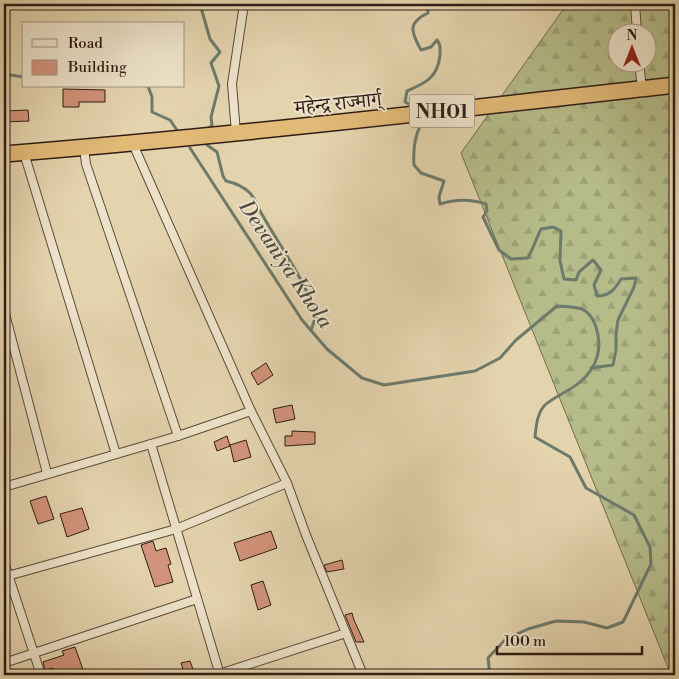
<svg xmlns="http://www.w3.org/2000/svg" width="679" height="679" font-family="'Libre Bodoni','Noto Serif Devanagari',serif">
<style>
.forest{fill:url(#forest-firs);stroke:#726c50;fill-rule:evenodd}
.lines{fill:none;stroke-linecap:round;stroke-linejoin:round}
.stream{stroke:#6d7b6c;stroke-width:3}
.building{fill:#d2937b;stroke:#2f1d16}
.street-casing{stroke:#5c4b3c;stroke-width:10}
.highway-casing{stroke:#2f1d16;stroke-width:18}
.street{stroke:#ede3ca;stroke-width:8}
.highway{stroke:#e2ba77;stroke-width:15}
.labels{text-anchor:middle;stroke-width:4;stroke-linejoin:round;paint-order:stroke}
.shield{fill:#ede3ca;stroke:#68584c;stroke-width:1}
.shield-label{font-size:19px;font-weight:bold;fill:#2f1d16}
.street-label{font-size:20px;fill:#2f1d16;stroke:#ede3ca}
.water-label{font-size:21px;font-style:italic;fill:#4e4c41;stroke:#ede3ca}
</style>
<defs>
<pattern id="forest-firs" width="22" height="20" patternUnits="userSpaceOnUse" patternTransform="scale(1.25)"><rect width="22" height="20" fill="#b5bc8a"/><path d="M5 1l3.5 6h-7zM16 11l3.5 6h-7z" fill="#9ca176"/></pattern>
</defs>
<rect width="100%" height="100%" fill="#e4d4ae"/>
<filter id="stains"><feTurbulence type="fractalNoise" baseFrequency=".004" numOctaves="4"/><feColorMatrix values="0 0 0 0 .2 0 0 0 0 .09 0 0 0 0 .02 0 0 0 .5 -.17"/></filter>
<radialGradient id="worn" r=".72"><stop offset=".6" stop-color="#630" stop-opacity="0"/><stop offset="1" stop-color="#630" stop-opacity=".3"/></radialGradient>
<path class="forest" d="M567,4H675V675H671L461,153ZM616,32H646V62H616Z"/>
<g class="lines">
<g class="stream">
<path d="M200,4L210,39L220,52L211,63L219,86L211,117L212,125L207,130"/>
<path d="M4,74L24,77"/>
<path d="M148,86L152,97V112L170,120L179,133"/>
<path d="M415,107L405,102L407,91C426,83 438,77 440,55C440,48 441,45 437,40L431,47L421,50C411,32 407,23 428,13V4"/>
<path d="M420,126C414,139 413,151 414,165L421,173L444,181L439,197L440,204C456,199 471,199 486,204L487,211L483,217L499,250L511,259L528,258C533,249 536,239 541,229L553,227L561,231L560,261L564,279L576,280L579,272L593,260L601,270L594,285L597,296C610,296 615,289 621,279L636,278L634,287L618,320L616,334V350L613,365L591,368"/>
<path d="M205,141L207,145L217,152L223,176L226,181C235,183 243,186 250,193C256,199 258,209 263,216C278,243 309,286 315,315C315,320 313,325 311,330"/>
<path d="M190,148L302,320L327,349L362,378L384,385L475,371L500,358L516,340L557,306C578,307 589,306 596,327C603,348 597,368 580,382C570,391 555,396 545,405C537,413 536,427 535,437L570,457L586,488L634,515L650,547L651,564L623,622L607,628L584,622L556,621L528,629L506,639L488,658L490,675"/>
</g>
</g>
<g class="building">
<path d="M63,89L105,90V102H79V107H63Z"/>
<path d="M28,110L29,121L4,122V111Z"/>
<path d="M266,363L273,375L258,385L251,373Z"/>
<path d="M292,405L295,419L276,423L273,409Z"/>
<path d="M292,431L315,432V444L285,446V436H292Z"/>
<path d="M227,436L230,446L217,451L214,442Z"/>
<path d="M246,440L251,457L234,462L230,445Z"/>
<path d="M46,496L54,519L38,524L30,501Z"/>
<path d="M82,508L89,529L67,537L60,514Z"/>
<path d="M271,531L277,548L240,561L234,543Z"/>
<path d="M153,541L156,551L166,548L171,564L168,565L173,582L155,587L141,545Z"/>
<path d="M342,560L344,569L327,572L324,565Z"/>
<path d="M263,581L271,605L258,610L251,585Z"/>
<path d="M352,613L354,620L364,642H356L345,615Z"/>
<path d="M75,647L85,675H55L53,668L45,670L43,662L64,655L62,651Z"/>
<path d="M190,661L195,675H185L181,663Z"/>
</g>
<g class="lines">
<g class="street-casing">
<g id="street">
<path d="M635,4L637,32"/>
<path d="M639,62L642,88"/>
<path d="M236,133L232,84L244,4"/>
<path d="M133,144L251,411L287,483L306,535L363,675"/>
<path d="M84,148L86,164L178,436"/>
<path d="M24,153L116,454"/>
<path d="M4,310L47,473"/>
<path d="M151,444L220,675"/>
<path d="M4,487L178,436L251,411"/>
<path d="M4,562L41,675"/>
<path d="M4,577L176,529L287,483"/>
<path d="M4,663L197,599"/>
<path d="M216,675L346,633"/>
</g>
</g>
<g class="highway-casing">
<path id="highway" d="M4,154C228,136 452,110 675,85"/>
</g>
<use href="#street" class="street"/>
<use href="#highway" class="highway"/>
</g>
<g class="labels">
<rect class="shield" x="409.5" y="94.5" width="65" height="33" rx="4"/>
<g class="shield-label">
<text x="442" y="118">NH01</text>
</g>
<g class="street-label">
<text transform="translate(338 103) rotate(-6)" y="7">महेन्द्र राज्मार्ग्</text>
</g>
<g class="water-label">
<text transform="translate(286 264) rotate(56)" y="7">Devaniya Khola</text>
</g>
</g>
<rect width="679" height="679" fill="none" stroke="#e4d4ae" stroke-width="20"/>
<rect x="5" y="5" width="669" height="669" fill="none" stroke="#2f1d16" stroke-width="2.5"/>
<rect x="10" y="10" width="659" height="659" fill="none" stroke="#2f1d16"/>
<rect x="22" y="22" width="162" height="65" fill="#ede3ca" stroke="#a19482"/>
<rect x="32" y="39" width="25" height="8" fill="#ede3ca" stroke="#a19482"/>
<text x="68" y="48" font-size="15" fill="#2f1d16">Road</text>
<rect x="32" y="60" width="25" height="15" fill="#d2937b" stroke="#a19482"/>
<text x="68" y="72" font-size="15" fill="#2f1d16">Building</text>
<g transform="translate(632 48)"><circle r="24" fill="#ede3ca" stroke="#a19482"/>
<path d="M0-4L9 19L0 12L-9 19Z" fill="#8f2418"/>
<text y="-8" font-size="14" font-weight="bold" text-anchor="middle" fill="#2f1d16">N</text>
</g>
<path d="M497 646v8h145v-8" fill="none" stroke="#2f1d16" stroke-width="2.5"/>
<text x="504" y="646" font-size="15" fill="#2f1d16" stroke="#ede3ca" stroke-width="4" paint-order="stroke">100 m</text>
<rect width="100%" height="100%" filter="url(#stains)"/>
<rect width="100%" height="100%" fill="url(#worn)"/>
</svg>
